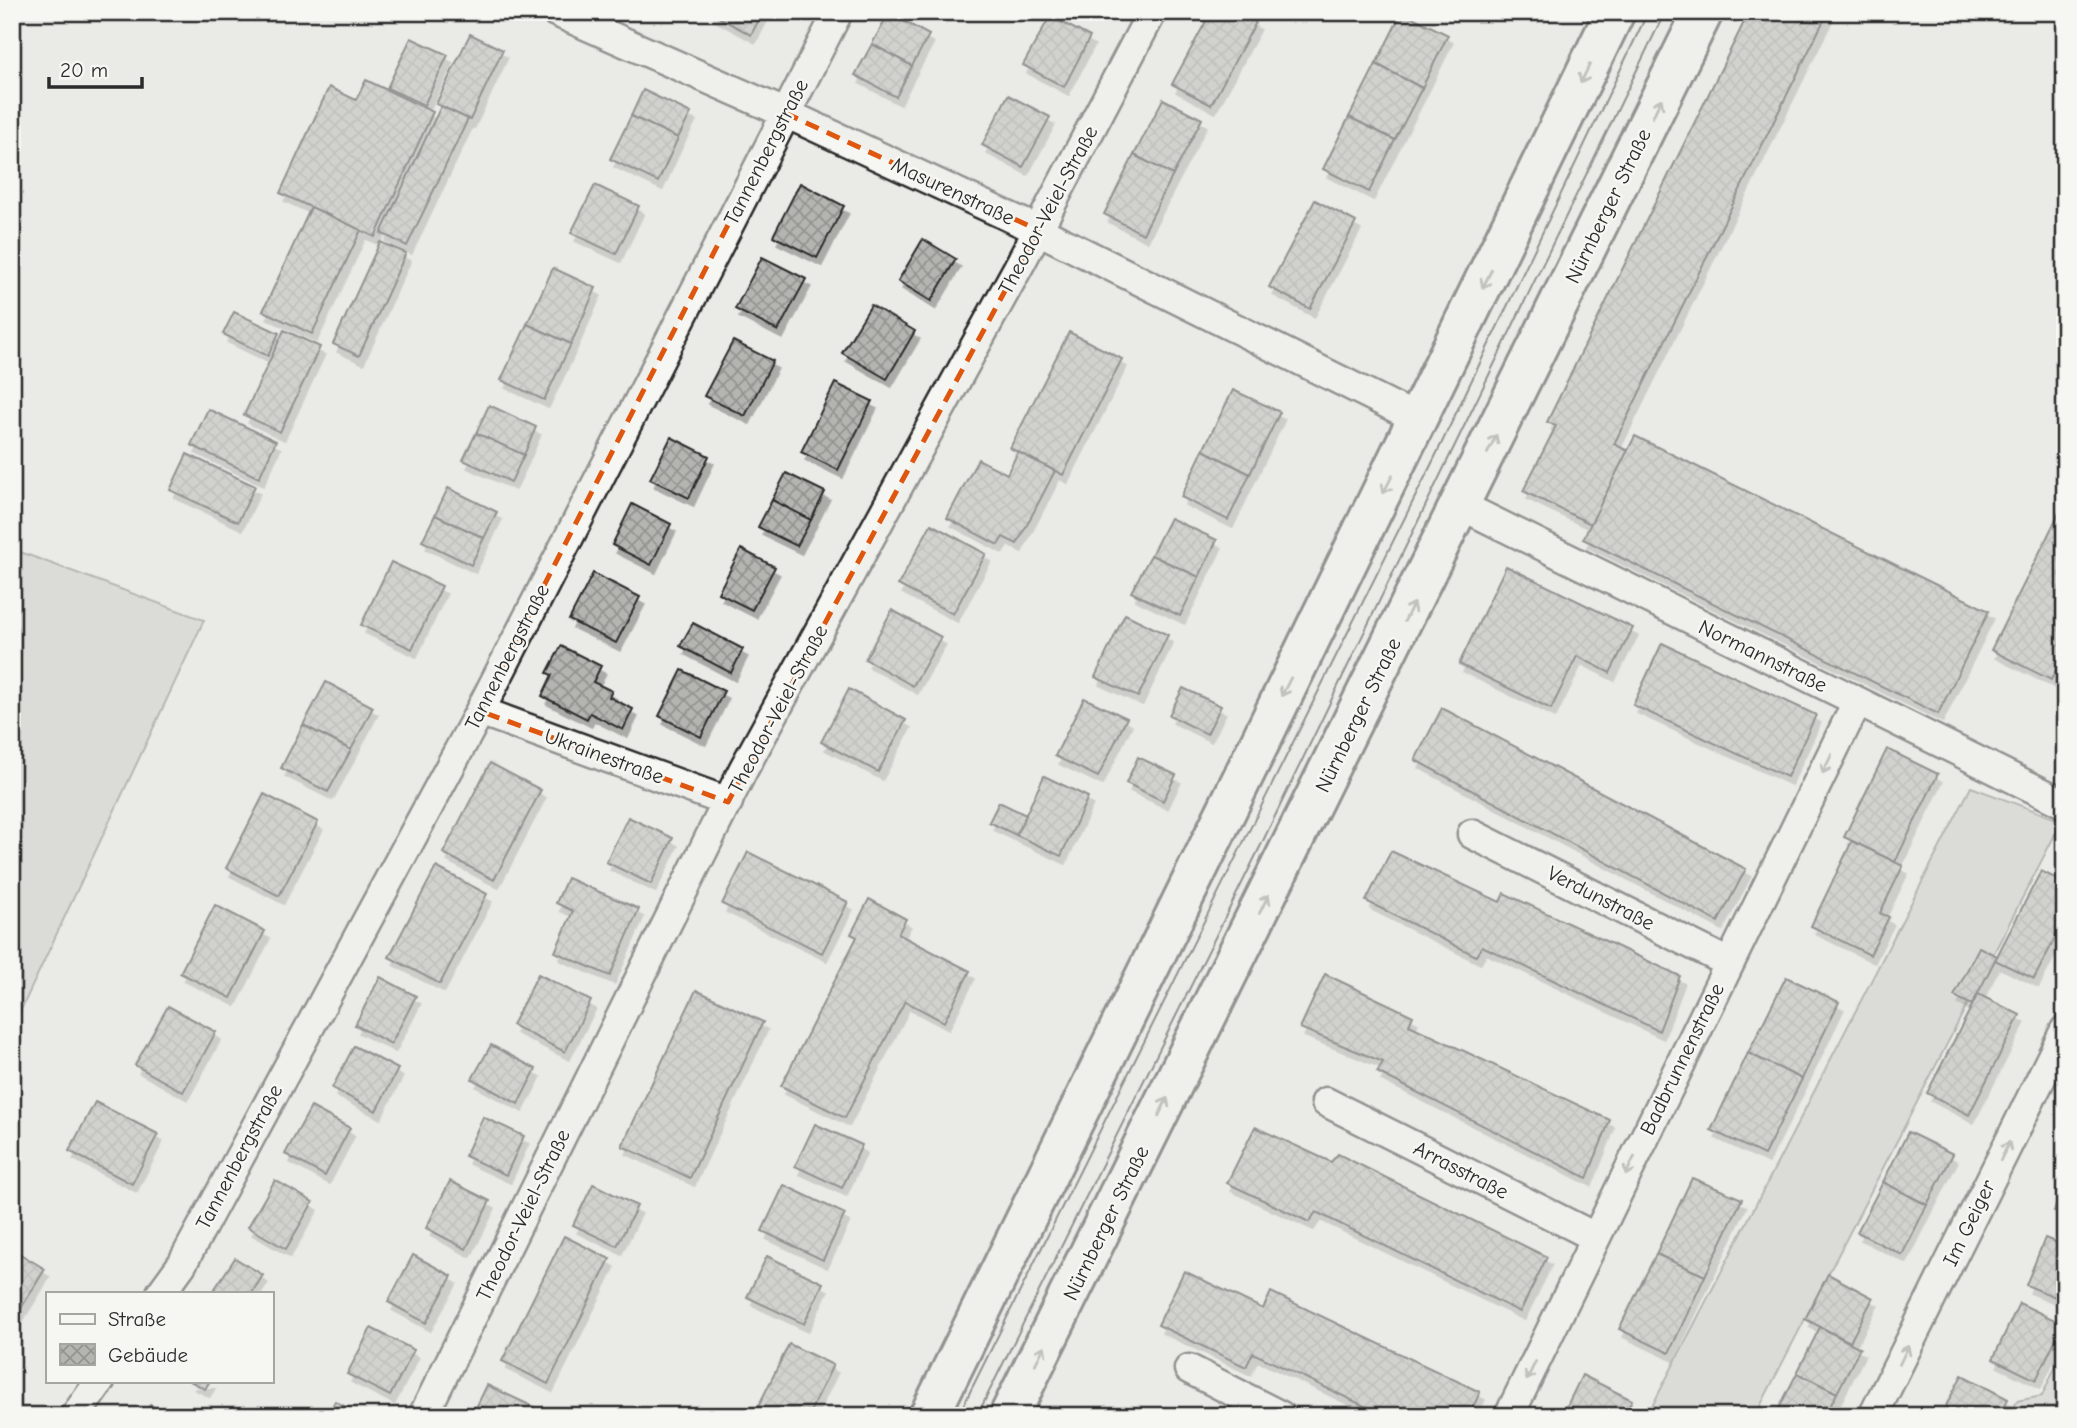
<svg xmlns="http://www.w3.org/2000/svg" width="2077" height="1428" font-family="'Comic Neue',sans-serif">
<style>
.garden{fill:#cacac7;stroke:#7a7a79;stroke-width:2}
.building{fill:url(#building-cross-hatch);stroke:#2b2b2b;stroke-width:2;filter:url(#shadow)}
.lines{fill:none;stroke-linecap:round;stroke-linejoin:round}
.minor-casing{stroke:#2b2b2b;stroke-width:33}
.secondary-casing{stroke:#2b2b2b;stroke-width:44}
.minor{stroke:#f6f6f2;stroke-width:28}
.secondary{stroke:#f6f6f2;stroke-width:38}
.tram{stroke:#2b2b2b;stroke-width:2}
.oneway{stroke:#90908e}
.marked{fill:none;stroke:#df570e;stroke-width:5;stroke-dasharray:14 9;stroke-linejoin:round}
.labels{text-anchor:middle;stroke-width:5;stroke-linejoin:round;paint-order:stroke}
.street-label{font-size:21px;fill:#2b2b2b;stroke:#f6f6f2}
</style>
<defs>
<pattern id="building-cross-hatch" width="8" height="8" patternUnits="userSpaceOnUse" patternTransform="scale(1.75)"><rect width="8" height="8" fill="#b4b4b1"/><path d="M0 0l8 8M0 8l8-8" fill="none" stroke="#939390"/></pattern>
<filter id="shadow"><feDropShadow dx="4.5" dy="8" stdDeviation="0" flood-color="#0004"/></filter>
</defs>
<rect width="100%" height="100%" fill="#eaeae6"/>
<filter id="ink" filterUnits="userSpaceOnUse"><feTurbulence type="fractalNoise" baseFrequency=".0143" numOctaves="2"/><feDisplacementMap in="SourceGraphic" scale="14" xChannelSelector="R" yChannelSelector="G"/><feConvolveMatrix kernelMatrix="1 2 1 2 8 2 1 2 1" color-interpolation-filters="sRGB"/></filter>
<g filter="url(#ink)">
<g class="garden">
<path d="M12,549L204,620L12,1029Z"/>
<path d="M1971,787L2062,821L1755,1416H1647Z"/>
<path d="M2065,1345V1416H2010L2017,1401L2042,1396Z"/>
</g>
<g class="building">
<path d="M709,12H763L751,35Z"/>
<path d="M1211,12H1238L1256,22L1211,105L1172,84Z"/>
<path d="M1402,12L1448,35L1422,88L1376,64Z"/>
<path d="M1749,12H1828L1614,444L1628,451L1591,524L1523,491L1556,426L1547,422Z"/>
<path d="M889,13L929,35L912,66L872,44Z"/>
<path d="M1050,16L1090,37L1064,87L1023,65Z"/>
<path d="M470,34L503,50L470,120L436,104Z"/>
<path d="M411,38L448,55L424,105L387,88Z"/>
<path d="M872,44L912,66L896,97L855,75Z"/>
<path d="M1376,64L1422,88L1395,140L1349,117Z"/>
<path d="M366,80L433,112L375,237L280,193L329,87L356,100Z"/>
<path d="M643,90L691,113L678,138L631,116Z"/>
<path d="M1008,95L1050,117L1023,167L982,145Z"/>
<path d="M1163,99L1202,119L1173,175L1134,155Z"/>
<path d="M441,106L468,119L407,246L381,233Z"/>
<path d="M631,116L678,138L658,182L610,159Z"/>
<path d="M1349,117L1395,140L1369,192L1323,169Z"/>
<path d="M1134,155L1173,175L1143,234L1104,214Z"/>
<path d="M800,183L844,206L817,258L773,236Z"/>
<path d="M595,185L639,206L616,254L571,233Z"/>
<path d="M1315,200L1356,222L1310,309L1269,287Z"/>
<path d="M311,207L361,230L312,334L263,311Z"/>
<path d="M923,239L956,259L931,301L898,281Z"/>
<path d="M380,242L406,253L359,356L333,344Z"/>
<path d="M762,257L806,279L778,331L735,309Z"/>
<path d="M553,268L596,288L571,344L527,324Z"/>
<path d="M871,305L915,331L887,379L842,353Z"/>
<path d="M234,312L279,333L268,356L223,334Z"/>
<path d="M527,324L571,344L544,400L501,380Z"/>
<path d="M284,330L320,347L280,432L244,415Z"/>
<path d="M1069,332L1122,359L1063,475L1010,448Z"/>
<path d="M733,341L773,361L745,416L704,396Z"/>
<path d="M835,383L872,401L838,470L801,452Z"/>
<path d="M1233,390L1280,412L1250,474L1203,450Z"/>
<path d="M489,405L536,427L524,455L476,433Z"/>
<path d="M208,409L276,441L259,478L191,445Z"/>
<path d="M476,433L524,455L511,482L463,460Z"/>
<path d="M1635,436L1989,611L1938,714L1583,539Z"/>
<path d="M671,437L709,456L689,498L650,479Z"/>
<path d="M1203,450L1250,474L1228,520L1181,497Z"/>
<path d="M1018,452L1055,471L1017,544L1003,537L998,545L947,518L978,459L1007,474Z"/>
<path d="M187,454L255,486L238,522L170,490Z"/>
<path d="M786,473L825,492L811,520L772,500Z"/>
<path d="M448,488L497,512L484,538L435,515Z"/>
<path d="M772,500L811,520L797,546L758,527Z"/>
<path d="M2065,501V652L2051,680L1991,650Z"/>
<path d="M632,504L671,524L651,565L612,545Z"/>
<path d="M435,515L484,538L471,565L422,541Z"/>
<path d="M1170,518L1217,540L1199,577L1151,555Z"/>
<path d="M931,524L986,554L953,614L898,585Z"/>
<path d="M741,549L775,567L752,610L718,593Z"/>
<path d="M1151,555L1199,577L1180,616L1131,592Z"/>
<path d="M391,562L442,586L412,649L361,625Z"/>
<path d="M1506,566L1633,628L1610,673L1577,656L1551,709L1459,664Z"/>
<path d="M593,573L640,597L616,643L569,620Z"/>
<path d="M892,610L941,637L913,686L865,659Z"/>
<path d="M1125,614L1168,635L1138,697L1095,677Z"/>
<path d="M693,623L743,649L731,673L680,646Z"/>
<path d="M1662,643L1816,715L1787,777L1633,705Z"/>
<path d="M561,646L601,666L593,682L612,691L609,697L633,709L623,730L590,713L587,719L542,696L552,675L547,673Z"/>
<path d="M682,670L724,691L701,737L659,716Z"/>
<path d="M326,682L373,707L351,750L303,725Z"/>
<path d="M1183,688L1221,706L1207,734L1169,715Z"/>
<path d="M849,689L906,720L878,772L821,742Z"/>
<path d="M1084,698L1127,718L1098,777L1055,756Z"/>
<path d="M1442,708L1746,869L1718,922L1415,760Z"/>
<path d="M303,725L351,750L328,792L281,768Z"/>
<path d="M1887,749L1938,774L1895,862L1844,837Z"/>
<path d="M1138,757L1176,775L1163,801L1126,783Z"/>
<path d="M490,763L541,790L494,880L443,853Z"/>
<path d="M1044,776L1088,797L1061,856L1016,835Z"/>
<path d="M264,794L318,822L279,896L226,868Z"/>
<path d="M999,802L1026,815L1016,835L989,822Z"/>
<path d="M628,817L673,838L651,884L606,862Z"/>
<path d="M1852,841L1903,866L1880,913L1889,917L1870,955L1811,926Z"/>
<path d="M1391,851L1500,902L1504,893L1680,976L1659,1031L1482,946L1476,956L1366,901Z"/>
<path d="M748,852L848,902L822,953L722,904Z"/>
<path d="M436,867L487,894L440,984L389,957Z"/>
<path d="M2041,871L2065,883V919L2034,979L1995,960Z"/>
<path d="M567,878L639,909L610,976L555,952L573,911L556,903Z"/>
<path d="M869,899L906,919L898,934L970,971L944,1022L905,1001L845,1118L781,1086L857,937L851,934Z"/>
<path d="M215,905L265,931L231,998L180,973Z"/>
<path d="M1979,947L1997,956L1972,1005L1954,996Z"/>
<path d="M538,974L591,1001L565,1052L512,1025Z"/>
<path d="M1325,974L1413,1016L1409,1025L1610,1120L1587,1178L1377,1072L1383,1062L1300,1028Z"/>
<path d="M380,977L416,996L391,1044L355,1025Z"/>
<path d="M1786,977L1839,1002L1802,1079L1748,1053Z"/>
<path d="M696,990L763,1022L690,1178L622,1146Z"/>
<path d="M1978,994L2020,1015L1969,1115L1927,1093Z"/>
<path d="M168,1006L216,1032L183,1092L135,1065Z"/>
<path d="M491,1045L536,1069L518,1104L472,1079Z"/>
<path d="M354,1046L398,1069L376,1111L332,1088Z"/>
<path d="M1748,1053L1802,1079L1764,1155L1711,1130Z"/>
<path d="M95,1102L158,1134L132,1184L69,1151Z"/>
<path d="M311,1107L350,1128L325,1176L285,1154Z"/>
<path d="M483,1117L524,1136L506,1175L465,1156Z"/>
<path d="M815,1124L862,1145L842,1188L795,1166Z"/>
<path d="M1255,1127L1331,1162L1338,1154L1547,1257L1520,1312L1316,1212L1309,1222L1227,1183Z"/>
<path d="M1908,1132L1953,1154L1927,1205L1883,1182Z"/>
<path d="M1692,1178L1742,1199L1705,1276L1656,1254Z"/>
<path d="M275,1180L313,1202L286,1249L248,1227Z"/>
<path d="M450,1181L490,1201L466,1249L426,1228Z"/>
<path d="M1883,1182L1927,1205L1902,1255L1857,1232Z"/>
<path d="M2065,1182V1215L2054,1211Z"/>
<path d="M593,1184L637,1206L617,1246L573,1225Z"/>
<path d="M784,1185L845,1214L823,1260L762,1231Z"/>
<path d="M564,1236L610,1259L548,1384L502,1361Z"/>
<path d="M2045,1238L2065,1246V1301L2026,1285Z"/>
<path d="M12,1249L45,1269L12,1323Z"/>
<path d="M1656,1254L1705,1276L1669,1353L1619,1329Z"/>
<path d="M413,1255L452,1276L426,1323L388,1302Z"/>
<path d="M767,1256L823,1283L804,1324L747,1297Z"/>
<path d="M235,1258L263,1275L252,1293H212Z"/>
<path d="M1184,1271L1263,1309L1271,1292L1480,1392L1469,1416H1385L1253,1353L1246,1367L1158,1325Z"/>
<path d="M1828,1274L1873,1298L1850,1342L1805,1319Z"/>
<path d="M2019,1303L2063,1324L2036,1380L1993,1359Z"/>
<path d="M1820,1327L1860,1348L1837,1393L1797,1373Z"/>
<path d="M371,1328L414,1350L390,1396L347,1374Z"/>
<path d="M789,1344L833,1365L808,1416H776L758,1407Z"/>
<path d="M1797,1373L1837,1393L1825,1416H1775Z"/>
<path d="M1582,1375L1632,1400L1624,1416H1562Z"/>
<path d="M1962,1375L2008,1399L1999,1416L1941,1415Z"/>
<path d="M190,1381H210L205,1389Z"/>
<path d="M487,1385L536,1408L532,1416H472Z"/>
<path d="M335,1401L362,1416H327Z"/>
<path d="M150,1405L172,1416H144Z"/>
</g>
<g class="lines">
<g class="minor-casing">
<g id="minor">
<path d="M556,12L785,113L1038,230L1420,420"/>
<path d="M1462,506L2065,804"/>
<path d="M480,711L728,802"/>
<path d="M1472,834L1729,963"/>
<path d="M1326,1102L1595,1237"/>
<path d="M161,1293L182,1264L480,711L838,12"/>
<path d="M1189,1369L1281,1416"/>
<path d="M75,1416L100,1381"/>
<path d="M423,1416L743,770L1021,262L1152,12"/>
<path d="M1509,1416L1857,702"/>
<path d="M1873,1416L2065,1030"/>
</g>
</g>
<g class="secondary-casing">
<g id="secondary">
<path d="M929,1416C1158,948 1390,482 1615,12"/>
<path d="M1009,1416L1703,12"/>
</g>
</g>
<use href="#minor" class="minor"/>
<use href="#secondary" class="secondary"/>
<g class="tram">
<path d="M958,1416L1435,457L1648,12"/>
<path d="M977,1416L1260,847L1665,12"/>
</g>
</g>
<defs><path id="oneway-shaft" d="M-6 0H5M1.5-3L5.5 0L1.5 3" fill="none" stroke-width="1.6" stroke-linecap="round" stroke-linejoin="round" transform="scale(1.75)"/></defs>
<g class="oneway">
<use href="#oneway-shaft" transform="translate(1585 74) rotate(116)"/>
<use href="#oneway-shaft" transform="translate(1657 108) rotate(-64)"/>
<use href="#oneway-shaft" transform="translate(1487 279) rotate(116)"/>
<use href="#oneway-shaft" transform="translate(1492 444) rotate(-64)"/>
<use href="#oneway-shaft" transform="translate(1388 484) rotate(117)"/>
<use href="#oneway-shaft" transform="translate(1409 612) rotate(-64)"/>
<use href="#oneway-shaft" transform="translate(1286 687) rotate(117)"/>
<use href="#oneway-shaft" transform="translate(1827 764) rotate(116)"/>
<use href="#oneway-shaft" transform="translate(1264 904) rotate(-64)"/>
<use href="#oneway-shaft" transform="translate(1163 1107) rotate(-64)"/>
<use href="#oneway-shaft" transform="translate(2005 1151) rotate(-64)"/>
<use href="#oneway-shaft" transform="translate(1630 1166) rotate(116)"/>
<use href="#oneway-shaft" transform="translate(1040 1355) rotate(-63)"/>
<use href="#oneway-shaft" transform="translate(1904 1355) rotate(-64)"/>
<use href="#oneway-shaft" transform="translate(1531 1371) rotate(116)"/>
</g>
</g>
<path d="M0 0H2077V1428H0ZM785,113L1038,230L728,802L480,711Z" fill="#eaeae6" fill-opacity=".55" fill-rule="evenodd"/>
<path class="marked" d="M785,113L1038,230L728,802L480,711Z"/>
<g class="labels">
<g class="street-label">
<text transform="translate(766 152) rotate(-63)" y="7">Tannenbergstraße</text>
<text transform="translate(953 191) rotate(25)" y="7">Masurenstraße</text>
<text transform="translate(1608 206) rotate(-64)" y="7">Nürnberger Straße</text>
<text transform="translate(1048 210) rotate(-62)" y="7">Theodor-Veiel-Straße</text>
<text transform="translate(1763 656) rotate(26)" y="7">Normannstraße</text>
<text transform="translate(507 657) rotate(-63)" y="7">Tannenbergstraße</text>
<text transform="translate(778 709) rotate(-62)" y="7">Theodor-Veiel-Straße</text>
<text transform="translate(1358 715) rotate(-64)" y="7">Nürnberger Straße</text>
<text transform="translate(604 756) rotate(20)" y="7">Ukrainestraße</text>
<text transform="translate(1601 898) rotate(27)" y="7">Verdunstraße</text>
<text transform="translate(1682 1059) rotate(-64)" y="7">Badbrunnenstraße</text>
<text transform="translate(239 1157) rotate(-62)" y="7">Tannenbergstraße</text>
<text transform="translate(1461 1170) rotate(27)" y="7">Arrasstraße</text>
<text transform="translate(523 1215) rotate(-64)" y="7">Theodor-Veiel-Straße</text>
<text transform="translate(1106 1223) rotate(-64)" y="7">Nürnberger Straße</text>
<text transform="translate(1969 1223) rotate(-64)" y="7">Im Geiger</text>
</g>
</g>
<rect width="2077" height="1428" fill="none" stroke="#f6f6f2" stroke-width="42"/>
<rect x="21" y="21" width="2035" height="1386" fill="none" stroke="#2b2b2b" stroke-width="2.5" filter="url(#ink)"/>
<rect x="46" y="1292" width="228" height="91" fill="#f6f6f2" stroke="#a5a5a2" stroke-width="2"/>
<rect x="60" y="1314" width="35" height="10" fill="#f6f6f2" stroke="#a5a5a2" stroke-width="2"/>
<text x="108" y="1326" font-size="21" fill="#2b2b2b">Straße</text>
<rect x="60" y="1344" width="35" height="21" fill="url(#building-cross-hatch)" stroke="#a5a5a2" stroke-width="2"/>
<text x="108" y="1362" font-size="21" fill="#2b2b2b">Gebäude</text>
<path d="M49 77v10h93v-10" fill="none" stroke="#2b2b2b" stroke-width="3.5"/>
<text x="60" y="77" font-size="21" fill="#2b2b2b" stroke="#f6f6f2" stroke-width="5" paint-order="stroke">20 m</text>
</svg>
